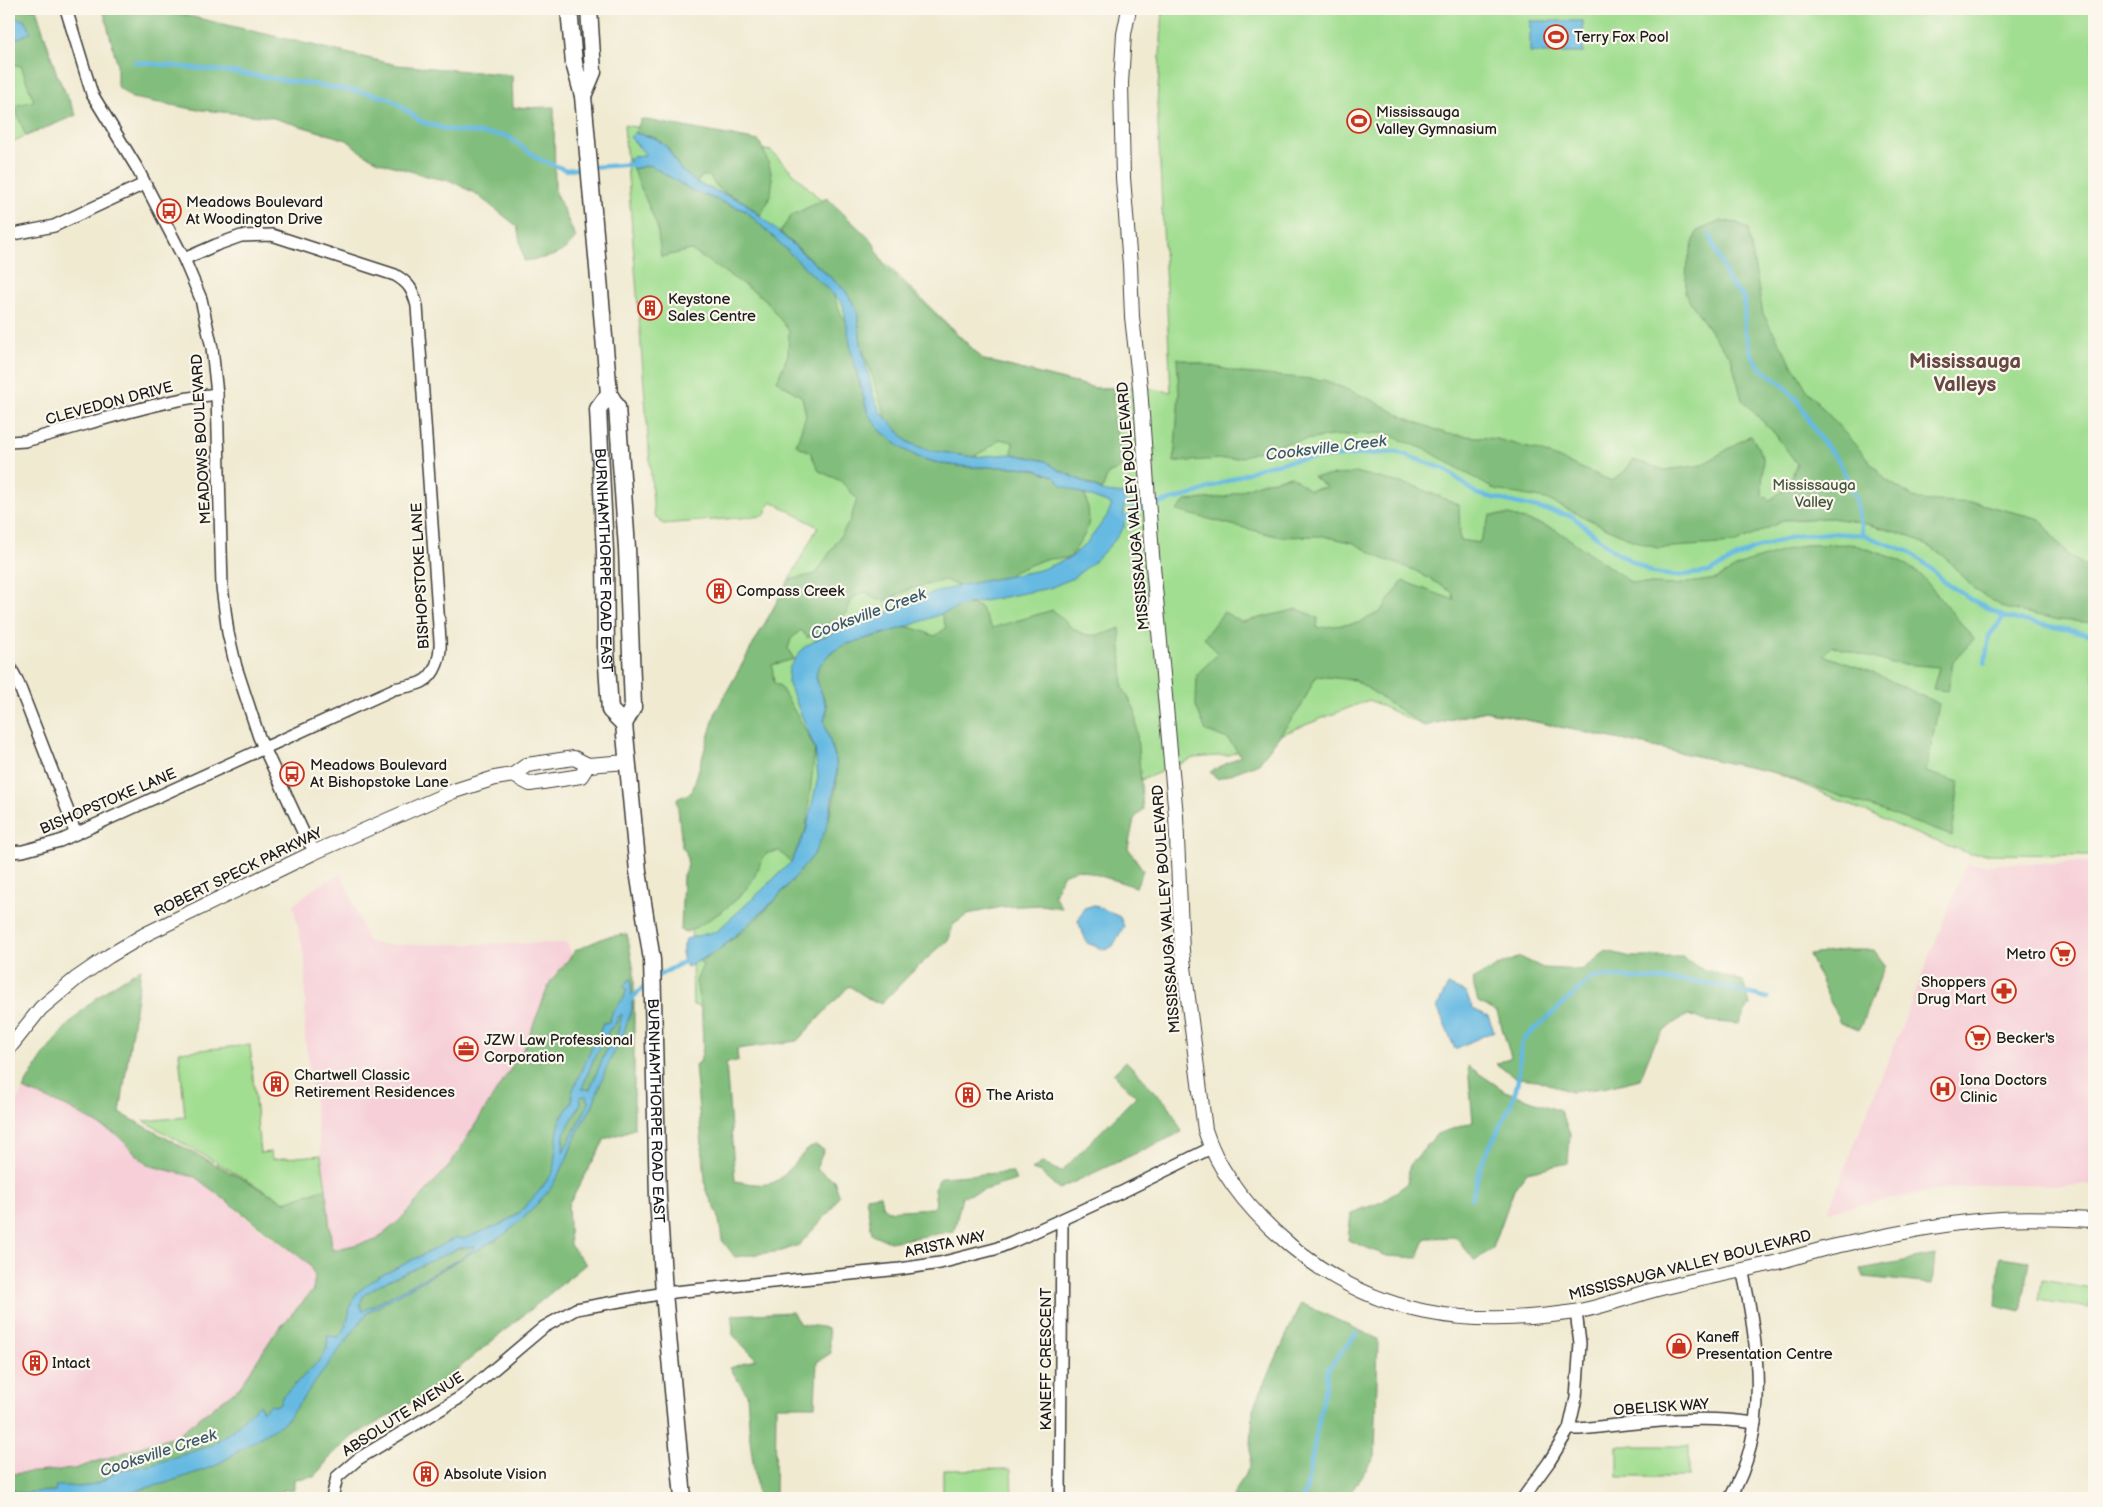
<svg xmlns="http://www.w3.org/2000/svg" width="2103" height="1507" font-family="'Balsamiq Sans',sans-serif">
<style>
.built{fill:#f6cfd8}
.green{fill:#a2de91;stroke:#5f7d56}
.forest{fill:#81bd7b;stroke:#4e6c4c}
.water{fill:#66bae2;stroke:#416b7f;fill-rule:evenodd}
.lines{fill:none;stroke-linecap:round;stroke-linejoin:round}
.stream{stroke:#66bae2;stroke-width:4.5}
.minor-casing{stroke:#3c3b37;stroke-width:14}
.tertiary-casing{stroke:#3c3b37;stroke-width:16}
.secondary-casing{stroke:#3c3b37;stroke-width:19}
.minor{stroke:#fff;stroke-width:11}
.tertiary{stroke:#fff;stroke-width:14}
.secondary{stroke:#fff;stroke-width:16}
.labels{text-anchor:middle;stroke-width:4.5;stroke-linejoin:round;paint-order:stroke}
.poi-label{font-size:15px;fill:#1c1c1c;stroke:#fbf7ec;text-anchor:start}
.street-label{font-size:15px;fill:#1c1c1c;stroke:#fbf7ec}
.park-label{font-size:15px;fill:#44563f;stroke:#fbf7ec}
.water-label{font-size:16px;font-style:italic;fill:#3a5b6b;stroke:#fbf7ec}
.district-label{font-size:20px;font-weight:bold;fill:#664944;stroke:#fbf7ec}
</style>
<rect width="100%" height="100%" fill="#fbf7ec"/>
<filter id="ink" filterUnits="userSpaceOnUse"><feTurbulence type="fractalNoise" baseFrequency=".02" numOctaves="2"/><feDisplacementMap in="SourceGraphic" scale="10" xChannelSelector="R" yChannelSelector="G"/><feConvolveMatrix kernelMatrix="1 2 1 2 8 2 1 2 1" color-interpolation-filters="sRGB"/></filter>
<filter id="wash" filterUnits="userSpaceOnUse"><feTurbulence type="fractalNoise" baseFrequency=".0096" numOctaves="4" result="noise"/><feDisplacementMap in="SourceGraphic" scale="20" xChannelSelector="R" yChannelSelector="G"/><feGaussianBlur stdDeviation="1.12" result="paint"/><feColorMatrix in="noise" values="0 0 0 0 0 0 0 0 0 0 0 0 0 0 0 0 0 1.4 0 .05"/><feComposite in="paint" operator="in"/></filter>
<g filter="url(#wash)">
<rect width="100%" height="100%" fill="#f0ead1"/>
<g class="built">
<path d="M2094,862V1185L1995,1184L1932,1191L1828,1211L1966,865Z"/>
<path d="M341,874L368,941L380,945L567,943L572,955L550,982L525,1046L449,1166L399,1221L376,1240L332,1250L326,1188L305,1038V961L293,905L317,886Z"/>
<path d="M23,1089L67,1107L117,1135L147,1165L195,1177L262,1231L308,1263L315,1276L313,1290L275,1333L240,1387L177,1435L74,1469L9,1474V1117Z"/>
</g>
<g class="green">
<path d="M9,9H36L57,75L76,115L14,141H9Z"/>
<path d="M1163,9H2094V855L1971,854L1919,835L1776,773L1485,711L1424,726L1369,700L1229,755L1194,758L971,851L715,1009L693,1005L690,877L703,798L727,693L818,527L771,501L764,516L663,524L654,515L624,125L771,151L984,360L1095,388L1140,387L1171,392L1157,104Z"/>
<path d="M250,1045L260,1153L271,1152L272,1159L321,1155L326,1188L285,1202L144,1121L185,1117L179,1052Z"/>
<path d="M2042,1280L2092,1289L2089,1308L2039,1300Z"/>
<rect x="1618" y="1446" width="71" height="31"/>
<path d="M1011,1469L1012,1498H943V1470Z"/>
</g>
<g class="forest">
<path d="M9,9H36L57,75L76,115L26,136L14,106L34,101L21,66L9,64Z"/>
<path d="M103,9H159L397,65L512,75L513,108L554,107L555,191L576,238C559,258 549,257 524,261L517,226L476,194L451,181L430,177L380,162L361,152L347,140L270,117L193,109L132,98L117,86V63Z"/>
<path d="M641,119L759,141C772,169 780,187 760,215C755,211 750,206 744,202C731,194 717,193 710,176H702L697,183L680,169L667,147L655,138L635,133Z"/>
<path d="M650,165L691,190L746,211L833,294L841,314L847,322L852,355L868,414L881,431L903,449L920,458L942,464L969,467H1019L1037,470L1053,476L1066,486L1085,495C1094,527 1086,532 1070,558L1045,559L1013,572L1010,577L958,586L945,580L910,589L885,601L875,599L866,592L852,598C847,620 829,634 807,637L801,630L791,639L788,649L794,659L772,665L774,683L780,686L805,729L815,749L806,830L791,862L779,851L767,853C759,863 758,871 752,881C736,905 712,919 687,932L681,931L683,875L688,866L686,852L682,847L677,799L692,792L716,711L789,580L816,574L850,521L857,499L841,481L819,471L810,452L796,445L806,415L802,397L777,381L788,355L789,331L764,298L691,250L661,257L657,226L633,169Z"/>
<path d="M827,198L873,242L884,266L984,360L1095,388H1113V420L1124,459L1119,469L1108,474L1102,490L1057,469L1046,461L1012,454L1013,442L999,439C992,448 982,451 973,457L928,450L908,442L887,420L861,344L857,310L845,290L780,232L792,215Z"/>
<path d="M1721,221L1737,223L1748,229L1763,314L1807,390L1886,480L1918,500L1977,503L2040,519L2067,554L2094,571V623L2059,620L2004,608L1974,589L1943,555L1910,536L1867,524L1832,518L1785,520L1736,543L1657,548L1632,540L1546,499L1495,490L1427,450L1383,433L1331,436L1281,444L1238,458L1174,462L1179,393L1177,358L1242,373L1324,380L1372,400L1403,417L1447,434L1497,439L1543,452L1612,481L1624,472L1633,460L1665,470L1702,465L1751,435L1763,457L1762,495L1770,500L1787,488L1797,464L1775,434L1742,400L1731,357L1720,345L1685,294L1687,263L1697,231Z"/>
<path d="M1358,473L1417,487L1459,505L1460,540L1479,543L1491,515H1509L1555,529L1632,583L1674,585L1716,579L1745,563L1804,545L1853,544L1899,560L1921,575L1974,639L1953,662L1948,691L1933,689L1939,667L1890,663L1832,646L1823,655L1872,672L1939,704L1926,772L1959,782L1952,836L1776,773L1485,711L1424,726L1355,680L1316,676L1301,707L1259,763L1218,779L1210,772L1241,756L1228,739L1206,731L1196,706L1197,674L1218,654L1204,637L1224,612L1242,622L1298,609L1318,618L1317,628L1358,623L1380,612L1403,581L1454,600L1452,592L1414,570L1383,559L1354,543L1323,536L1280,537L1177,511L1185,501L1225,497L1261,483L1291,476L1309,490L1327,487L1313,477Z"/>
<path d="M968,604L980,607L992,628L1053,610C1078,634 1086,643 1120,628L1123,688L1135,710L1143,810L1134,819L1128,848L1143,870L1136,887L1078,869L1063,875L1054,895L1062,908L1041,905L1002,907L968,914L953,925L949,939L910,974L882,1003L874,1002L849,986L797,1041L737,1049L738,1061L726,1063L735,1181C748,1183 767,1188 778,1180C792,1170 799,1153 815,1145L824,1150L816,1169L834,1180L839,1195L832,1209L799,1245L782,1251L735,1257L722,1240L718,1214L706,1191L695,1065L700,1062L703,1048L702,1017L696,981L703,965L699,961C761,927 846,838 836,762C835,748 825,735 824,722C824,717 828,712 827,707C824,694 812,681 818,667C829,644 862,640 884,634C890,632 899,627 906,627C914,627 926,633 935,636L946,628L941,613Z"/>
<path d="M627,934L634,971V1129L605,1139L568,1206L570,1245L586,1264L448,1377L403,1408L353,1436L332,1455L314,1477L294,1479V1490H283V1498H9V1474L74,1469L177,1435L240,1387L275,1333L313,1290L315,1276L308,1263L195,1177L147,1165L117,1135L67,1107L23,1089C51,1038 88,996 141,969L120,1113L285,1202L326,1188L332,1250L376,1240L399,1221L449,1166L525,1046L550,982L576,950L606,937Z"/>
<path d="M1846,950H1874L1885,965L1859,1030L1840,1023L1809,955Z"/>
<path d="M1606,951L1631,957H1683L1699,968L1743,981L1750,1005L1738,1024L1706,1021L1688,1015C1655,1031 1653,1047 1640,1079L1603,1088L1571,1092L1537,1080L1517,1078L1496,1064L1511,1057L1497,1012L1478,1002L1472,980L1495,967L1520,957L1543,968L1582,970Z"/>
<path d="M1126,1061L1170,1107L1182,1132L1059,1189L1041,1173L1032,1170L1043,1162L1061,1172L1136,1096L1113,1074Z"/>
<path d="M1468,1066L1505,1091L1560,1111L1570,1134L1568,1163L1527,1172L1514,1189L1493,1248L1475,1261L1456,1237L1426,1238L1417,1258L1387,1256L1348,1240L1351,1213L1382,1202L1407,1184L1410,1165L1437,1134L1473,1122Z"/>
<path d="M1012,1172L1016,1180L962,1197L954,1231L890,1242L872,1234L866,1197L880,1195L882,1205L887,1211L932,1208L936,1204L934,1188L941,1177Z"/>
<path d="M1935,1255L1932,1284L1864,1277L1861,1269Z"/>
<path d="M2000,1257L2030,1261L2021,1311L1996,1305Z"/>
<path d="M1301,1303L1378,1339L1375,1456L1347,1498H1232L1250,1465L1253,1409Z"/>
<path d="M792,1312L800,1324L828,1328L831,1353L817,1362L815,1406H776L775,1498H758L750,1440L747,1394L730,1368L756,1359L733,1335L732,1315Z"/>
</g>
<g class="water">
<path d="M9,17L25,20L31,32L19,38L10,36Z"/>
<rect x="1530" y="21" width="53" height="32"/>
<path d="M635,133L655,138L667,147L680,169L697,183L744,202L845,290L857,310L861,344L873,395L880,411L908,442L928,450L973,457L1012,454L1028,457L1046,461L1057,469L1105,492L1124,494V527L1114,541L1095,561L1073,578L1050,588L968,604L906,627L844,645L830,653L818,667L816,678L827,708L824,722L836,760L837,775L826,829L813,856L774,901L720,949L686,968L682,953L686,939L717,931L760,892L791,862L806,831L818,777L815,749L788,682L789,668L803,648L818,639L902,607L924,596L958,586L1040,570L1070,558L1087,543L1107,516L1112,505L1063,486L1053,476L1037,470L1019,467H969L942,464L920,458L903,449L881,431L868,414L852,355L843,304L746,211L691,190L650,165L633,169L628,158L646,155L630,137Z"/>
<path d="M1094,905L1120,917L1124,926L1113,946L1105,950L1087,943L1078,921L1084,908Z"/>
<path d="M631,978L632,1009L623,1035L607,1066L592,1107L579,1128L565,1163L551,1188L530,1212L505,1234L368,1312L285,1422L215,1466L166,1483L107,1498H9V1487H12L16,1493L55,1491L56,1486C65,1485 72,1487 80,1487C92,1486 109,1480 115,1471L151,1465L212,1445L236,1427L259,1404L263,1411L270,1405L274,1406L280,1404L282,1397L320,1360L328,1347L326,1345L328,1342L327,1336L339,1337C353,1321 345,1305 358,1292C373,1277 394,1270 412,1260C427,1253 442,1245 457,1237L463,1239L504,1223L520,1212L540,1190L553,1172L558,1130L561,1118L572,1102V1092L592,1046L597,1040L603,1023L609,1022L613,1011L624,998L627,989L623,986ZM622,1014L617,1035L610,1041L590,1089H582L596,1053L603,1046L608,1031L615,1025L618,1017ZM587,1096L589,1103L563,1152L564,1134L581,1103L580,1097ZM476,1246L465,1256L363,1311L360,1304L364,1295L381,1284L459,1248Z"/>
<path d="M1448,985L1466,993L1473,1009L1488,1016L1494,1031L1455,1049L1437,1007Z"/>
</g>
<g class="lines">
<g class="stream">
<path d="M135,62L232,72L368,93L391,99L422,122L449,130L507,136L539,159L566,170L586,168"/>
<path d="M594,167L636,164"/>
<path d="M1710,235L1728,281L1744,298L1745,333L1753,358L1763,370L1782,384L1798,401L1819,437L1840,463L1856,499L1863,535"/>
<path d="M1120,502L1141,508"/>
<path d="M1119,523L1141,508L1191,495L1265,466L1301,459L1396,452L1445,469L1477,494L1572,516L1614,551L1653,573L1675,576L1709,572L1753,549L1795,536L1830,533L1863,535L1910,552L1927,565L1945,582L1969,598L2004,617L2094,635"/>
<path d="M1985,663L1989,636L2004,617"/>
<path d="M656,977L689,959"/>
<path d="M628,1002L648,983"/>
<path d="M1472,1198C1475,1187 1477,1176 1481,1165C1492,1138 1510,1114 1517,1085C1521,1070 1518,1054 1523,1040L1591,978L1602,976L1699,982L1768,998"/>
<path d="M1302,1498L1306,1491L1328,1369L1357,1333"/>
</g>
</g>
</g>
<g filter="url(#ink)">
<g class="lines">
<g class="minor-casing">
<g id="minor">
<path d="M66,9L92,94L137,168L184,259L201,299L212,348L217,394L222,587L228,633L236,667L259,737L304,834L315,852"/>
<path d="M9,235L54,226L144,184"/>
<path d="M9,442L25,441C88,425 152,401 217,394"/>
<path d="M9,665L17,680L71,819L75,834"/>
<path d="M9,852L23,851L60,841L394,689C402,687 414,686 422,682C436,675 441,656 440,641L417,306C413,290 409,283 395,275L272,235L241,236L216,245L184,259"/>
<path d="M1569,1429H1579C1638,1423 1696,1414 1755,1423"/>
<path d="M332,1498L337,1477L358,1459L461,1397L544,1327L576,1309L664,1293L900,1269L940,1263L995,1249L1012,1242L1124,1191L1211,1148"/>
<path d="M1060,1498L1062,1221"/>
<path d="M1523,1498L1549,1462L1569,1429L1576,1398L1580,1343L1576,1312"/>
<path d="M1730,1498C1770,1429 1759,1344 1742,1269"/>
</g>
</g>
<g class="tertiary-casing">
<g id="tertiary">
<path d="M1129,9L1124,34L1121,83L1123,178L1130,265L1132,317L1140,387L1152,555L1176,816L1182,951L1205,1130C1220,1177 1254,1215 1291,1246C1376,1317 1468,1328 1574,1312C1599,1308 1625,1298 1650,1291C1688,1281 1726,1274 1765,1265C1789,1260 1812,1251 1836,1246C1890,1235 1945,1222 2001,1219C2032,1217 2063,1219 2094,1220"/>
<path d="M513,775L530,784L581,776L588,765"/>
<path d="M9,1048L41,1008L77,978L109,956L146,934L315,852L454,791L495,778L513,775L527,765L574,758L588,765L627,762"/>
</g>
</g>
<g class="secondary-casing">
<g id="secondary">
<path id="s1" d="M569,9L574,63L583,96L609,394L617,407L627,548L633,707L624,724L638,871L652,960L658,1197L664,1293L683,1498"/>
<path d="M583,96L593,72L589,9"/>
<path id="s2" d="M609,394L598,409L605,551L606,650L610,710L624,724"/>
</g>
</g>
<use href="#minor" class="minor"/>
<use href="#tertiary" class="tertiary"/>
<use href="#secondary" class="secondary"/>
</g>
</g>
<defs>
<g id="stadium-ring" transform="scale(1.25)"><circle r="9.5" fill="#fbf7ec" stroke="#c8321e" stroke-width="1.5"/><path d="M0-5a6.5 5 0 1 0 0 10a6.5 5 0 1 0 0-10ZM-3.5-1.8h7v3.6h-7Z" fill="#c8321e"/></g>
<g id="bus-ring" transform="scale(1.25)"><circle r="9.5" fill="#fbf7ec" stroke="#c8321e" stroke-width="1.5"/><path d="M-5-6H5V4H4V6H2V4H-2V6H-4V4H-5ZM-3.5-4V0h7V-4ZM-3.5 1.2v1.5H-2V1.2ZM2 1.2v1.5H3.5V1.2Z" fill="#c8321e"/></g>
<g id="building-ring" transform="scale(1.25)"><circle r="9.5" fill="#fbf7ec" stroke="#c8321e" stroke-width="1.5"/><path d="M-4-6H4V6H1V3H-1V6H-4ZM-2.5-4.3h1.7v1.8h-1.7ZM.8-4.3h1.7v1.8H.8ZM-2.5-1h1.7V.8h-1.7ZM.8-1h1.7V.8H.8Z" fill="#c8321e"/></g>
<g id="supermarket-ring" transform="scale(1.25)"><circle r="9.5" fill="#fbf7ec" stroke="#c8321e" stroke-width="1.5"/><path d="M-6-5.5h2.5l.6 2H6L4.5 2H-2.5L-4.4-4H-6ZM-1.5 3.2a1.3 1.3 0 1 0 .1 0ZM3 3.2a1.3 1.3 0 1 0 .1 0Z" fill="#c8321e"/></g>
<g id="pharmacy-ring" transform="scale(1.25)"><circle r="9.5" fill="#fbf7ec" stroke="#c8321e" stroke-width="1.5"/><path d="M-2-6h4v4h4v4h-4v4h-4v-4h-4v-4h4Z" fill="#c8321e"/></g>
<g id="office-ring" transform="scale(1.25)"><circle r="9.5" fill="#fbf7ec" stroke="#c8321e" stroke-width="1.5"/><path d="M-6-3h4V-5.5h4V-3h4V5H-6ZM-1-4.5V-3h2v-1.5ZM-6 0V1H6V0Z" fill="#c8321e"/></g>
<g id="hospital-ring" transform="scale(1.25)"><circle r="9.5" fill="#fbf7ec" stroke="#c8321e" stroke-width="1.5"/><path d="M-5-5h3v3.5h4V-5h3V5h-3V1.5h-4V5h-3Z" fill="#c8321e"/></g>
<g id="shop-ring" transform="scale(1.25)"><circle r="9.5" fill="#fbf7ec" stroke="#c8321e" stroke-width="1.5"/><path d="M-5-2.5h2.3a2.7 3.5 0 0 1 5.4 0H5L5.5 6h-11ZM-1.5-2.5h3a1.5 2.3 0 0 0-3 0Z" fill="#c8321e"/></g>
</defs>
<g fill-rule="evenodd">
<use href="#stadium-ring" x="1556" y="37"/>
<use href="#stadium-ring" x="1359" y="121"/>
<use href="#bus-ring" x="169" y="211"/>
<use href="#building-ring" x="650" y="308"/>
<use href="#building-ring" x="719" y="591"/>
<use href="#bus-ring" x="292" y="774"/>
<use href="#supermarket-ring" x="2063" y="954"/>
<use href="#pharmacy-ring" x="2004" y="991"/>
<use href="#supermarket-ring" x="1978" y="1038"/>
<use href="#office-ring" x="466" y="1049"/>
<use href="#building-ring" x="276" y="1084"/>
<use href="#hospital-ring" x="1943" y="1089"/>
<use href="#building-ring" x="968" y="1095"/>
<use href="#shop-ring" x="1679" y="1346"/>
<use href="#building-ring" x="35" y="1363"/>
<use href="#building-ring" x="426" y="1474"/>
</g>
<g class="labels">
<g class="poi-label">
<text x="1574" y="42">Terry Fox Pool</text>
<text x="1376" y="117">Mississauga<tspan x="1376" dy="17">Valley Gymnasium</tspan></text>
<text x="186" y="207">Meadows Boulevard<tspan x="186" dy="17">At Woodington Drive</tspan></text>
<text x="668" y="304">Keystone<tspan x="668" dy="17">Sales Centre</tspan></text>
<text x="736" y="596">Compass Creek</text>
<text x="310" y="770">Meadows Boulevard<tspan x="310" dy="17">At Bishopstoke Lane</tspan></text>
<text x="2046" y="959" text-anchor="end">Metro</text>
<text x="1986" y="987" text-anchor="end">Shoppers<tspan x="1986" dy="17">Drug Mart</tspan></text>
<text x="1996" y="1043">Becker's</text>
<text x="484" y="1045">JZW Law Professional<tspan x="484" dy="17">Corporation</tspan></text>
<text x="294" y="1080">Chartwell Classic<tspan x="294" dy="17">Retirement Residences</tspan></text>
<text x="1960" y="1085">Iona Doctors<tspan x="1960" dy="17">Clinic</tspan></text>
<text x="986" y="1100">The Arista</text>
<text x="1696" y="1342">Kaneff<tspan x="1696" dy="17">Presentation Centre</tspan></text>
<text x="52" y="1368">Intact</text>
<text x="444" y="1479">Absolute Vision</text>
</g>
<g class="street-label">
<text transform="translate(109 403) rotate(-15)" y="5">CLEVEDON DRIVE</text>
<text transform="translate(201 439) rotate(-93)" y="5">MEADOWS BOULEVARD</text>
<text transform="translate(1133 506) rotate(-95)" y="5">MISSISSAUGA VALLEY BOULEVARD</text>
<text dy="5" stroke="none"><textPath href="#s2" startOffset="170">BURNHAMTHORPE ROAD EAST</textPath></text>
<text transform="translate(420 576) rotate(-93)" y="5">BISHOPSTOKE LANE</text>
<text transform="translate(108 801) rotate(-23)" y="5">BISHOPSTOKE LANE</text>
<text transform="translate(238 872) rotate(-26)" y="5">ROBERT SPECK PARKWAY</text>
<text transform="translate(1166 909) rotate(-94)" y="5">MISSISSAUGA VALLEY BOULEVARD</text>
<text dy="5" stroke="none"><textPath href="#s1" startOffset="1111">BURNHAMTHORPE ROAD EAST</textPath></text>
<text transform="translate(945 1244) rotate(-12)" y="5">ARISTA WAY</text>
<text transform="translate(1690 1265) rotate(-14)" y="5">MISSISSAUGA VALLEY BOULEVARD</text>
<text transform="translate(1046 1359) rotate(-90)" y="5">KANEFF CRESCENT</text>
<text transform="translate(1661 1407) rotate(-4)" y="5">OBELISK WAY</text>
<text transform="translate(403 1414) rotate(-33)" y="5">ABSOLUTE AVENUE</text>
</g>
<g class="park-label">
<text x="1814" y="490">Mississauga<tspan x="1814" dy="17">Valley</tspan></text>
</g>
<g class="water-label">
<text transform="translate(1326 447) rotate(-7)" y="6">Cooksville Creek</text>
<text transform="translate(868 613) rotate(-20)" y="6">Cooksville Creek</text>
<text transform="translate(158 1452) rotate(-18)" y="6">Cooksville Creek</text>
</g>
<g class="district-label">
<text x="1965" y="368">Mississauga<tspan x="1965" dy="23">Valleys</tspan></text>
</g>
</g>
<rect width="2103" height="1507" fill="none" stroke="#fbf7ec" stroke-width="30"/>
</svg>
